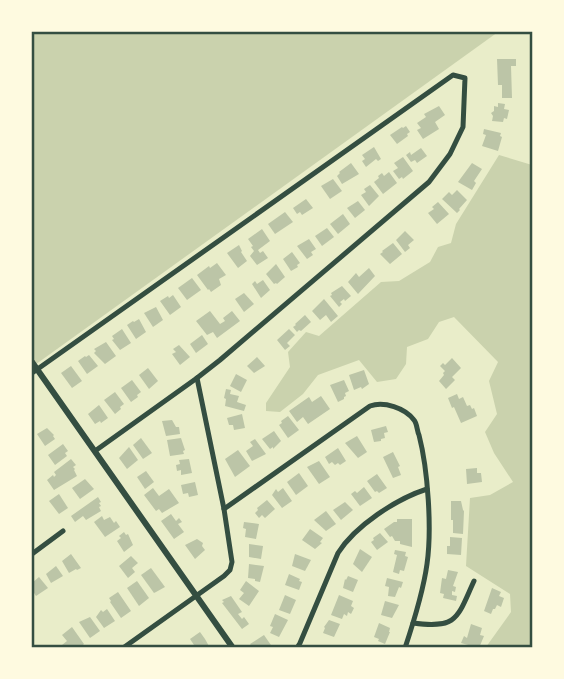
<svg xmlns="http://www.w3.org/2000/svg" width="564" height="679" font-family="'Work Sans',sans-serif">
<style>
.green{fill:#cad2ad}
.building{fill:#bcc5a7}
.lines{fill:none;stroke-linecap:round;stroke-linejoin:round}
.minor{stroke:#344e41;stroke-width:5}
.tertiary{stroke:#344e41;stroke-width:6}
.neatline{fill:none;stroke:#344e41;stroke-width:2.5}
</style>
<rect width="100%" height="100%" fill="#e9edc9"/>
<g class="green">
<path d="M32,32H498L32,367Z"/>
<path d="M499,155L532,165V647H486L511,612L510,594L466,566L470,498L490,495L513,482L494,453L485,432L497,414L489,381L498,362L454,317L439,322L428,339L407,347L406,364L396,379L377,382L359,360L318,375L303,394L280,412L266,411V403L290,367L288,352L306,332L319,336L381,282L399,281L430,262L438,247L451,243L456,224Z"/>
</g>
<g class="building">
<path d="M497,59H516V66H511L512,98H502V85H498Z"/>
<path d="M498,103L505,104L504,109L509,110L507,119L504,118L503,122L492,121L493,116L491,113L494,111V106L498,107Z"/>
<path d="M439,106L445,115L435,122L439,129L423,139L417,130L421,128L417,123L426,117L424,114Z"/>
<path d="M406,126L410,132L407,134L408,136L397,144L390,135L402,127L403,128Z"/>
<path d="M484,129L501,133L500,136L502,137L498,151L482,146L486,135L483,134Z"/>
<path d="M374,147L381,159L378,161L376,159L366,167L362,161L365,159L362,155Z"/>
<path d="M421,148L427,156L417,163L415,160L411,162L406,155L410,152L411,155Z"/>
<path d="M403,157L413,171L403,179L402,177L399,179L393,171L398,168L394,163Z"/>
<path d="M351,163L359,174L342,184L337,176L340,173L339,172Z"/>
<path d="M472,163L482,169L474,181L476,183L472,190L458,182Z"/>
<path d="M389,172L397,183L383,194L374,182L379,178L378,176L382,173L384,176Z"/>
<path d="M333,179L342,191L330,199L321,186Z"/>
<path d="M370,185L379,196L369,206L361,195L366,192L364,189Z"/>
<path d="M457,190L467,200L459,209L460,210L457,213L442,199L449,192L452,195Z"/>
<path d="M306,199L313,208L302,215L300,212L297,214L293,208Z"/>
<path d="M358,201L365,210L355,218L347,208Z"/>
<path d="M438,202L449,214L437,224L428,213L434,209L432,207Z"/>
<path d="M285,212L293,222L275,234L268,224Z"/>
<path d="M343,214L350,224L338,234L330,224Z"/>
<path d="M327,228L334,237L322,246L315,236Z"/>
<path d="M262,229L270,241L258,250L260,253L263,251L268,258L257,265L250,256L254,251L251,247L253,246L248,239Z"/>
<path d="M405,231L414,240L408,245L410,248L405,252L396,240Z"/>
<path d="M309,239L316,249L311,252L313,255L307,259L297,246Z"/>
<path d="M393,243L402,254L390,264L380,254L383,252L382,251Z"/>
<path d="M239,245L242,251L241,252L247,261L238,268L227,253Z"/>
<path d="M292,252L300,263L297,265L298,267L291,271L283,259Z"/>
<path d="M217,263L226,275L219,279L221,285L211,292L209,289L208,290L197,275L209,266L210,268Z"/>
<path d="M276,264L285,277L277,284L276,283L274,284L266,274Z"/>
<path d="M369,268L375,276L358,294L348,282L356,273L359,277Z"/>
<path d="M192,278L201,290L187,300L178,288Z"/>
<path d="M263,280L270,290L261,298L252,284L255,281L257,284Z"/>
<path d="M342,286L351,296L345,301L344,299L340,302L342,304L339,307L330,296L332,295L331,293Z"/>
<path d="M244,293L254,304L244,312L235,299Z"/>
<path d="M173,295L181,307L170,315L160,301L168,296L169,298Z"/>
<path d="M324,299L338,316L331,322L326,315L320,320L312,311Z"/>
<path d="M156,307L163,320L153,327L144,313Z"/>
<path d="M210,311L220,324L225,321L223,318L232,311L240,321L217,338L213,332L207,335L196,321Z"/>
<path d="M305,315L311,322L301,331L299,330L297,332L293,327L296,325L295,324Z"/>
<path d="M139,319L146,332L136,339L127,325L133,321L134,322Z"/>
<path d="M122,329L131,343L120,350L112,340L114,339L112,336Z"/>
<path d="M289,329L295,335L287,343L290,346L285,350L277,340Z"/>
<path d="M202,335L208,344L196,353L190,344Z"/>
<path d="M106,342L116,356L105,364L94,353L96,351L94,349Z"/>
<path d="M179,345L190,357L180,365L172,354L176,352L173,349Z"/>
<path d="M89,355L98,366L87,374L78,361L85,356L86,357Z"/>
<path d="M257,357L265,366L254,373L247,366Z"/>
<path d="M452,358L461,368L452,377L455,380L446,389L439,381L444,375L443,373L445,371L440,366L443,363L445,365Z"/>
<path d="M71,366L82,381L72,388L61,373Z"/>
<path d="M148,368L158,381L149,389L139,375Z"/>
<path d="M364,370L369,384L362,389L361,387L354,390L349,375Z"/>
<path d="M236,374L247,380L241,392L230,386Z"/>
<path d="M132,380L141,392L137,395L138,397L131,402L121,388Z"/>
<path d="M344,380L349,391L345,393L346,396L344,397V399L338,402L330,385Z"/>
<path d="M226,389L231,390L230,394L239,396L237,402L246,405L244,411L225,406L226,399L224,398Z"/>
<path d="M115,392L124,404L120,407L121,409L115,414L104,400Z"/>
<path d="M457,394L459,399L463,397L467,406L470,405L472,409L474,408L477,416L461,423L454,407L452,408L448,398Z"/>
<path d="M321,396L330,409L308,424L303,417L297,422L289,411L309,397L312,402Z"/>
<path d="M99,405L108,418L101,423L100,421L95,424L88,414Z"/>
<path d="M242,414L245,428L234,430L233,425H229L227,418Z"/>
<path d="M288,416L299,430L288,438L279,425L282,423L281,421Z"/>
<path d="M172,420L176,427H179L180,434L166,436L162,421Z"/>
<path d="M386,426L388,432L384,433L385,438L381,439V441L374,442L371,430Z"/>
<path d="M47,428L54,435L53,436L55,439L45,446L37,434Z"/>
<path d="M274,431L281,441L273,449V447L270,449L262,439Z"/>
<path d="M357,436L367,452L358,458L345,443Z"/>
<path d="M141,438L152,453L143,459L133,445Z"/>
<path d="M181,438L185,450L183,451L184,454L170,456L167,440Z"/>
<path d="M255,439L266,454L252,461L246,451L253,446L250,442Z"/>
<path d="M63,444L68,451L65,453L67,456L55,465L48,455Z"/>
<path d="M129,447L138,460L127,469L119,458Z"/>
<path d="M338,448L346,461L340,465L338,463L335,465L332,462L329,464L325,457Z"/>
<path d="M238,450L250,466L235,477L225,459Z"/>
<path d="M393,452L400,466L398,467L401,475L393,478L383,457Z"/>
<path d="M71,459L76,465L73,467L75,469L74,470L77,476L54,490L47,480L53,475L54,477L56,475L54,472Z"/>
<path d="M189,459L192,473L181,475V470L177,471L176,465L180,464L179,460Z"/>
<path d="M319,461L330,477L319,484L307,467Z"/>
<path d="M477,468V473H481L482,482L467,484L466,469Z"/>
<path d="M146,471L154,482L145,489L137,477Z"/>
<path d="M299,473L308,486L296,495L287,482Z"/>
<path d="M377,474L387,488L379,493L377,491L375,492L367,481Z"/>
<path d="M85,479L94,489L80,499L72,488Z"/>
<path d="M195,482L198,495L189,497L188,493L183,494L181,485Z"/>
<path d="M364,487L372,498L360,506L351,494L355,491L357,493Z"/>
<path d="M153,488L159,496L169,489L179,503L162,513L159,509L156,511L144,495Z"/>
<path d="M283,488L292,501L282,508L272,495L276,489L278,492Z"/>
<path d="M59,494L68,508L59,514L49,501Z"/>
<path d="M98,497L101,502L99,503L101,506L99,507L101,511L86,520L83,516L75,522L71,516Z"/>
<path d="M267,500L275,509L265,518L262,515L259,518L255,513L258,510L257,508Z"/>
<path d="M451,501H461L463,510L464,511L463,534L453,533V520H451Z"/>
<path d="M345,502L353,510L341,520L333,510Z"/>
<path d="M326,511L336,524L326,531L314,520Z"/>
<path d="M171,514L176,521L179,518L182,522L178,524L184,532L174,539L161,521Z"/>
<path d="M102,516L104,520L110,517L114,523L116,521L120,527L105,537L94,522Z"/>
<path d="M397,519H412V547L400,544V541H395L392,536L390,537L384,529L394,522H397Z"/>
<path d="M244,522L259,524L256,539L245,537L246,529L243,528Z"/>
<path d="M310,529L323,538L320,542L322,543L315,549L302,540Z"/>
<path d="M124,532L126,535L128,534L133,545L124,552L117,541L121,538L119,536Z"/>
<path d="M380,533L388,542L377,550L371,542L374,540L373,538Z"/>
<path d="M450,537L462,538L461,555L447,554V546H450Z"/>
<path d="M197,539L203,543L202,546L205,550L195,559L185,545Z"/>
<path d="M249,544L263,546L261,559L249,557Z"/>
<path d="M360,549L372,557L362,572L353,564Z"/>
<path d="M395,550L406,552L405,556L408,557L404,571L400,570L399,574L393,572L397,555L394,554Z"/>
<path d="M71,554L81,568L77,570L76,569L69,573L62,561Z"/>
<path d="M295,554L311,560L305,571L292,566Z"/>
<path d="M131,556L138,563L132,568L135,572L128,578L119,566Z"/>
<path d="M249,564L264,566L260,582L255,581V579L248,578Z"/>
<path d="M56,566L63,576L51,583L46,574Z"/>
<path d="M151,568L165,587L156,592L154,593L141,575Z"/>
<path d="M448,570L458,572L453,586L456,587L455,592L452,591V595L457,596L456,601L443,598L444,594L440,593L442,578L446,579Z"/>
<path d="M289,574L300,579L299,581L302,582L299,590L285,585Z"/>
<path d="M348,576L358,580L353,592L343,588L345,579L346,580Z"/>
<path d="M39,577L48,588L36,596L32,590V583Z"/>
<path d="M387,578L403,582L401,588L399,587L395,597L388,596L389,587L385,586Z"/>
<path d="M137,581L149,598L139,606L127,588Z"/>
<path d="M246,581L259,591L249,606L239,599L244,593L240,590Z"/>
<path d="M492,588L501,592L499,596L504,598L501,607L497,605L495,609H493L491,614L484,611Z"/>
<path d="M118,592L131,611L121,618L110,602L111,601L109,598Z"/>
<path d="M285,595L296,600L290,614L279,610Z"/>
<path d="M339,595L353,601L351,606L354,608L351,614L348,612L347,616L344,614L342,619L331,615Z"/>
<path d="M231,596L242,612L238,614L242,619L244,617L249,624L242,629L222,603L224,602L222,600Z"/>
<path d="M385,601L399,605L392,618L381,615Z"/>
<path d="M107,609L115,621L104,628L96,617L101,610L103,612Z"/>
<path d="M275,614L288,620L279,637L270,633L273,627L270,626Z"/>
<path d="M90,617L100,631L90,638L79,622Z"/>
<path d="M329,620L340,624L334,637L323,633L325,628L324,627Z"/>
<path d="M379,623L390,628L389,632H390L385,644L378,641L379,639L374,637Z"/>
<path d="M471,624L482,628L480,635L484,636L479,648L461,643L464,636L467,638Z"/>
<path d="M72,627L84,644L80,648H64L62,645L67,641L62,635Z"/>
<path d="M200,632L205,639L210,648H196L190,639Z"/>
<path d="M264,635L273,648H253L250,644Z"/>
</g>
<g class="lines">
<g class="minor">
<path d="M32,373L453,75L465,78L463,127L450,154L429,182L220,360L197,378L95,451"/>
<path d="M224,509L370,406C384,401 405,408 414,420C417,423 417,431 419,435C428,470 432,529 427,564C423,593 414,621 405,648"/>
<path d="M32,554L63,531"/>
<path d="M413,623C458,629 457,618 474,581"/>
<path d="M123,648L224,576L230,570L232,562L224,509L197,378"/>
<path d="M297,648L300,643L338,553C355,526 396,499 427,489"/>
</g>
<path class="tertiary" d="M32,362L233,648"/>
</g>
<rect width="564" height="679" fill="none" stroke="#fefae0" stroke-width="66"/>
<rect x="33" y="33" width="498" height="613" class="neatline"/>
</svg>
